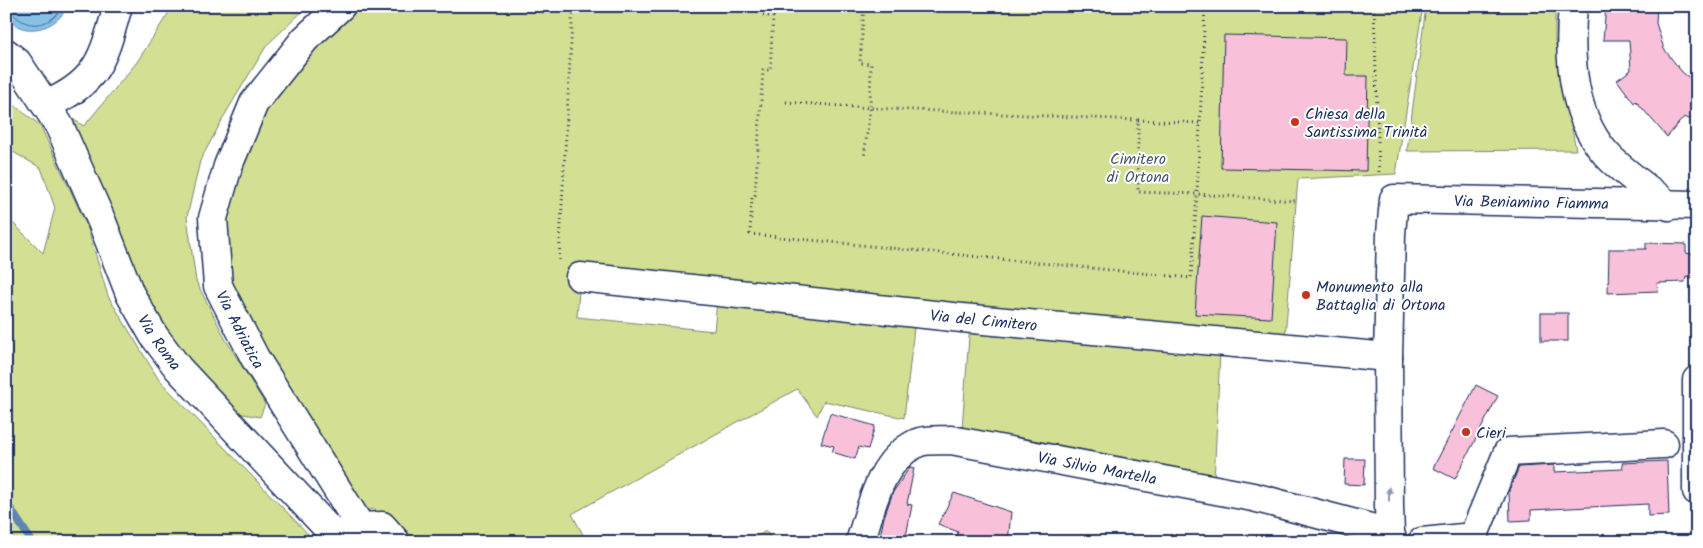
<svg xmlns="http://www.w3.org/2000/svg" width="1703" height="548" font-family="Kalam,sans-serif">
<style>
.green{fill:#d3df92;stroke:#778778}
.water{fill:#87c2e6;stroke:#5c87b0}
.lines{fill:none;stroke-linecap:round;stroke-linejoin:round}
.shore{stroke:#466a94;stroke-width:1}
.stream{stroke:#5c87b0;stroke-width:8}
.building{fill:#f9c1d9;stroke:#1b2f5e}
.minor-casing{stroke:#1b2f5e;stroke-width:31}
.major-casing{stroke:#1b2f5e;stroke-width:31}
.path{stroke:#1b2f5e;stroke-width:3;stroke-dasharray:1 4;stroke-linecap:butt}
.minor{stroke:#fff;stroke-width:28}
.major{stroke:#fff;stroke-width:28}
.oneway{fill:#8d97ae}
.poi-dot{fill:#c8321e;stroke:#fff;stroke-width:2}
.labels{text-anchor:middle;stroke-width:4;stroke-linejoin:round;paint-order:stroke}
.poi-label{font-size:16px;fill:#1b2f5e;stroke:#fff;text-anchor:start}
.park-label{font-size:16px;fill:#495b6b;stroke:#fff}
.street-label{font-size:16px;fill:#1b2f5e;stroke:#fff}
</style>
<rect width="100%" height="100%" fill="#fff"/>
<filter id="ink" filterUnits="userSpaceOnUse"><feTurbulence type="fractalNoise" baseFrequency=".02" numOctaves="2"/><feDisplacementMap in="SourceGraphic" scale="10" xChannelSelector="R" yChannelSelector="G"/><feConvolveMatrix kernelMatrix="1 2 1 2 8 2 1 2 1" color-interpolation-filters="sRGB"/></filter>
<g filter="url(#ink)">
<g class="green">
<path d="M173,6H308L267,45L227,111L200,161L187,217L196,281L226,340L265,404L260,417L232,412L157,322L61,112L84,126L137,62Z"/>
<path d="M350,6H1423L1396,174L1298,179L1285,338L581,265L577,317L714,331L717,301L915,319L904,418L824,401L817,416L797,389L572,514L587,542H402L374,509L360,512L225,286L219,220L257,110Z"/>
<path d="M1426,6H1555V40L1576,150L1407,151Z"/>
<path d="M14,105L40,125L87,226L108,296L159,380L316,542H6V216L43,253L55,208L41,168L6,148V110Z"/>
<path d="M970,324L1220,351L1214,483L962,428Z"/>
<path d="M766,531L773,542H747Z"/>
</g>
<path class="water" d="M6,6H67C55,36 6,38 6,6Z"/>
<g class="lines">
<path class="shore" d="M6,11C13,11 14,16 19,19C34,30 55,23 62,6"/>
<path class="stream" d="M6,502L32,542"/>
</g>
<g class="building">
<path d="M1606,6H1657L1656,23L1664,49L1682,72L1697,84V122L1684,117L1667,137L1636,101L1634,103L1617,80L1631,70L1629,40H1603Z"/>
<path d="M1224,35L1347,38L1346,76H1368L1366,171L1221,168Z"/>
<path d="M1202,216L1277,222L1271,318L1195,314Z"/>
<path d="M1646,243L1686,244V253L1697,255V279L1686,276L1685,282L1657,283L1658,291L1608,293L1609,249H1646Z"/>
<rect x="1541" y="313" width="27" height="28"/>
<path d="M1476,385L1498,396L1455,479L1433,468Z"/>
<path d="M830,413L875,426L868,449L859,447L855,459L832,452L834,446L821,443Z"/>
<path d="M1345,459H1365L1364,485L1344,484Z"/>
<path d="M1667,461L1669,515L1648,516V504L1531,510V520L1510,521L1509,491L1519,467L1554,465V472L1623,469L1622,463Z"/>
<path d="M910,467L914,468L907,504L912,505L905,542H879L884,517L893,492Z"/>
<path d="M954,493L1011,512L1008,542H956L958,532L938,524Z"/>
</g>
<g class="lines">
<g class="minor-casing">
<g id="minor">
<path d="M1573,6C1568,58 1572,122 1612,160C1629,176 1651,191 1669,206"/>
<path id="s1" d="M6,53L17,62L59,125L102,222L130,294L154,336L178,368L335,536L361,527L382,526L396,542"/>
<path d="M46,105C99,82 103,58 118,6"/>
<path id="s2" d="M580,277L962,318L1388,357"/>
<path d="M1697,380V491"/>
<path id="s3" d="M860,542C872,506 879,461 917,443C926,439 941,441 951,440L1253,497L1390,533"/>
<path id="s4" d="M1393,542L1390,533L1389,507L1388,357L1391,234L1394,199L1697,205"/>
<path d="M1422,542L1473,537L1508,452L1664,444"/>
</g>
</g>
<g class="major-casing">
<g id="major">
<path id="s5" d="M341,6L305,39L254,103L228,166L213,218L218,286L255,358L370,542"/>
</g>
</g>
<g class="path">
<path d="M763,6L762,15L773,17L770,70H763L755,195L752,198L750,234L1191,278L1197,194L1138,192V120L870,108L871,64L860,63L864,6"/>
<path d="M1205,6L1197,194L1296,201"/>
<path d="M1374,6L1379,174"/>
<path d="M786,102L870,108L864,158"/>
<path d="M1138,120L1199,123"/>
<path d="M559,260L573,6"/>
</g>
<use href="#minor" class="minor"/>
<use href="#major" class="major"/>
</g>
<defs><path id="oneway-solid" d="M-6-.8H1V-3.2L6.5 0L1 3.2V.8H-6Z" transform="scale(1.25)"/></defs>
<use class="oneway" href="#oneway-solid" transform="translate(1389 494) rotate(-90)"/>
</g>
<g class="poi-dot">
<circle cx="1295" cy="122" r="5"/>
<circle cx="1306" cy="295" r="5"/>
<circle cx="1466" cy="432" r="5"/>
</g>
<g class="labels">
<g class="poi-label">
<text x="1305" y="119">Chiesa della<tspan x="1305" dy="18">Santissima Trinità</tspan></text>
<text x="1316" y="292">Monumento alla<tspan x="1316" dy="18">Battaglia di Ortona</tspan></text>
<text x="1476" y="438">Cieri</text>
</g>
<g class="park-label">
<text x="1138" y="164">Cimitero<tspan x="1138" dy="18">di Ortona</tspan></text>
</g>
<g class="street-label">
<text dy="6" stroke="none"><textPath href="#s4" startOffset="481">Via Beniamino Fiamma</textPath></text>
<text dy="6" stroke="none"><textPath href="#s2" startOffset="406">Via del Cimitero</textPath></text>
<text dy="6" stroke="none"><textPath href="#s5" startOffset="370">Via Adriatica</textPath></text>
<text dy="6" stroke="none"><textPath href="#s1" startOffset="330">Via Roma</textPath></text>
<text dy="6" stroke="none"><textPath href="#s3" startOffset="301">Via Silvio Martella</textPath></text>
</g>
</g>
<rect width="1703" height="548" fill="none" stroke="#fff" stroke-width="25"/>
<rect x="12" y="12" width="1678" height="523" fill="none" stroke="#1b2f5e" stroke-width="2" filter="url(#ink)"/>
</svg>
